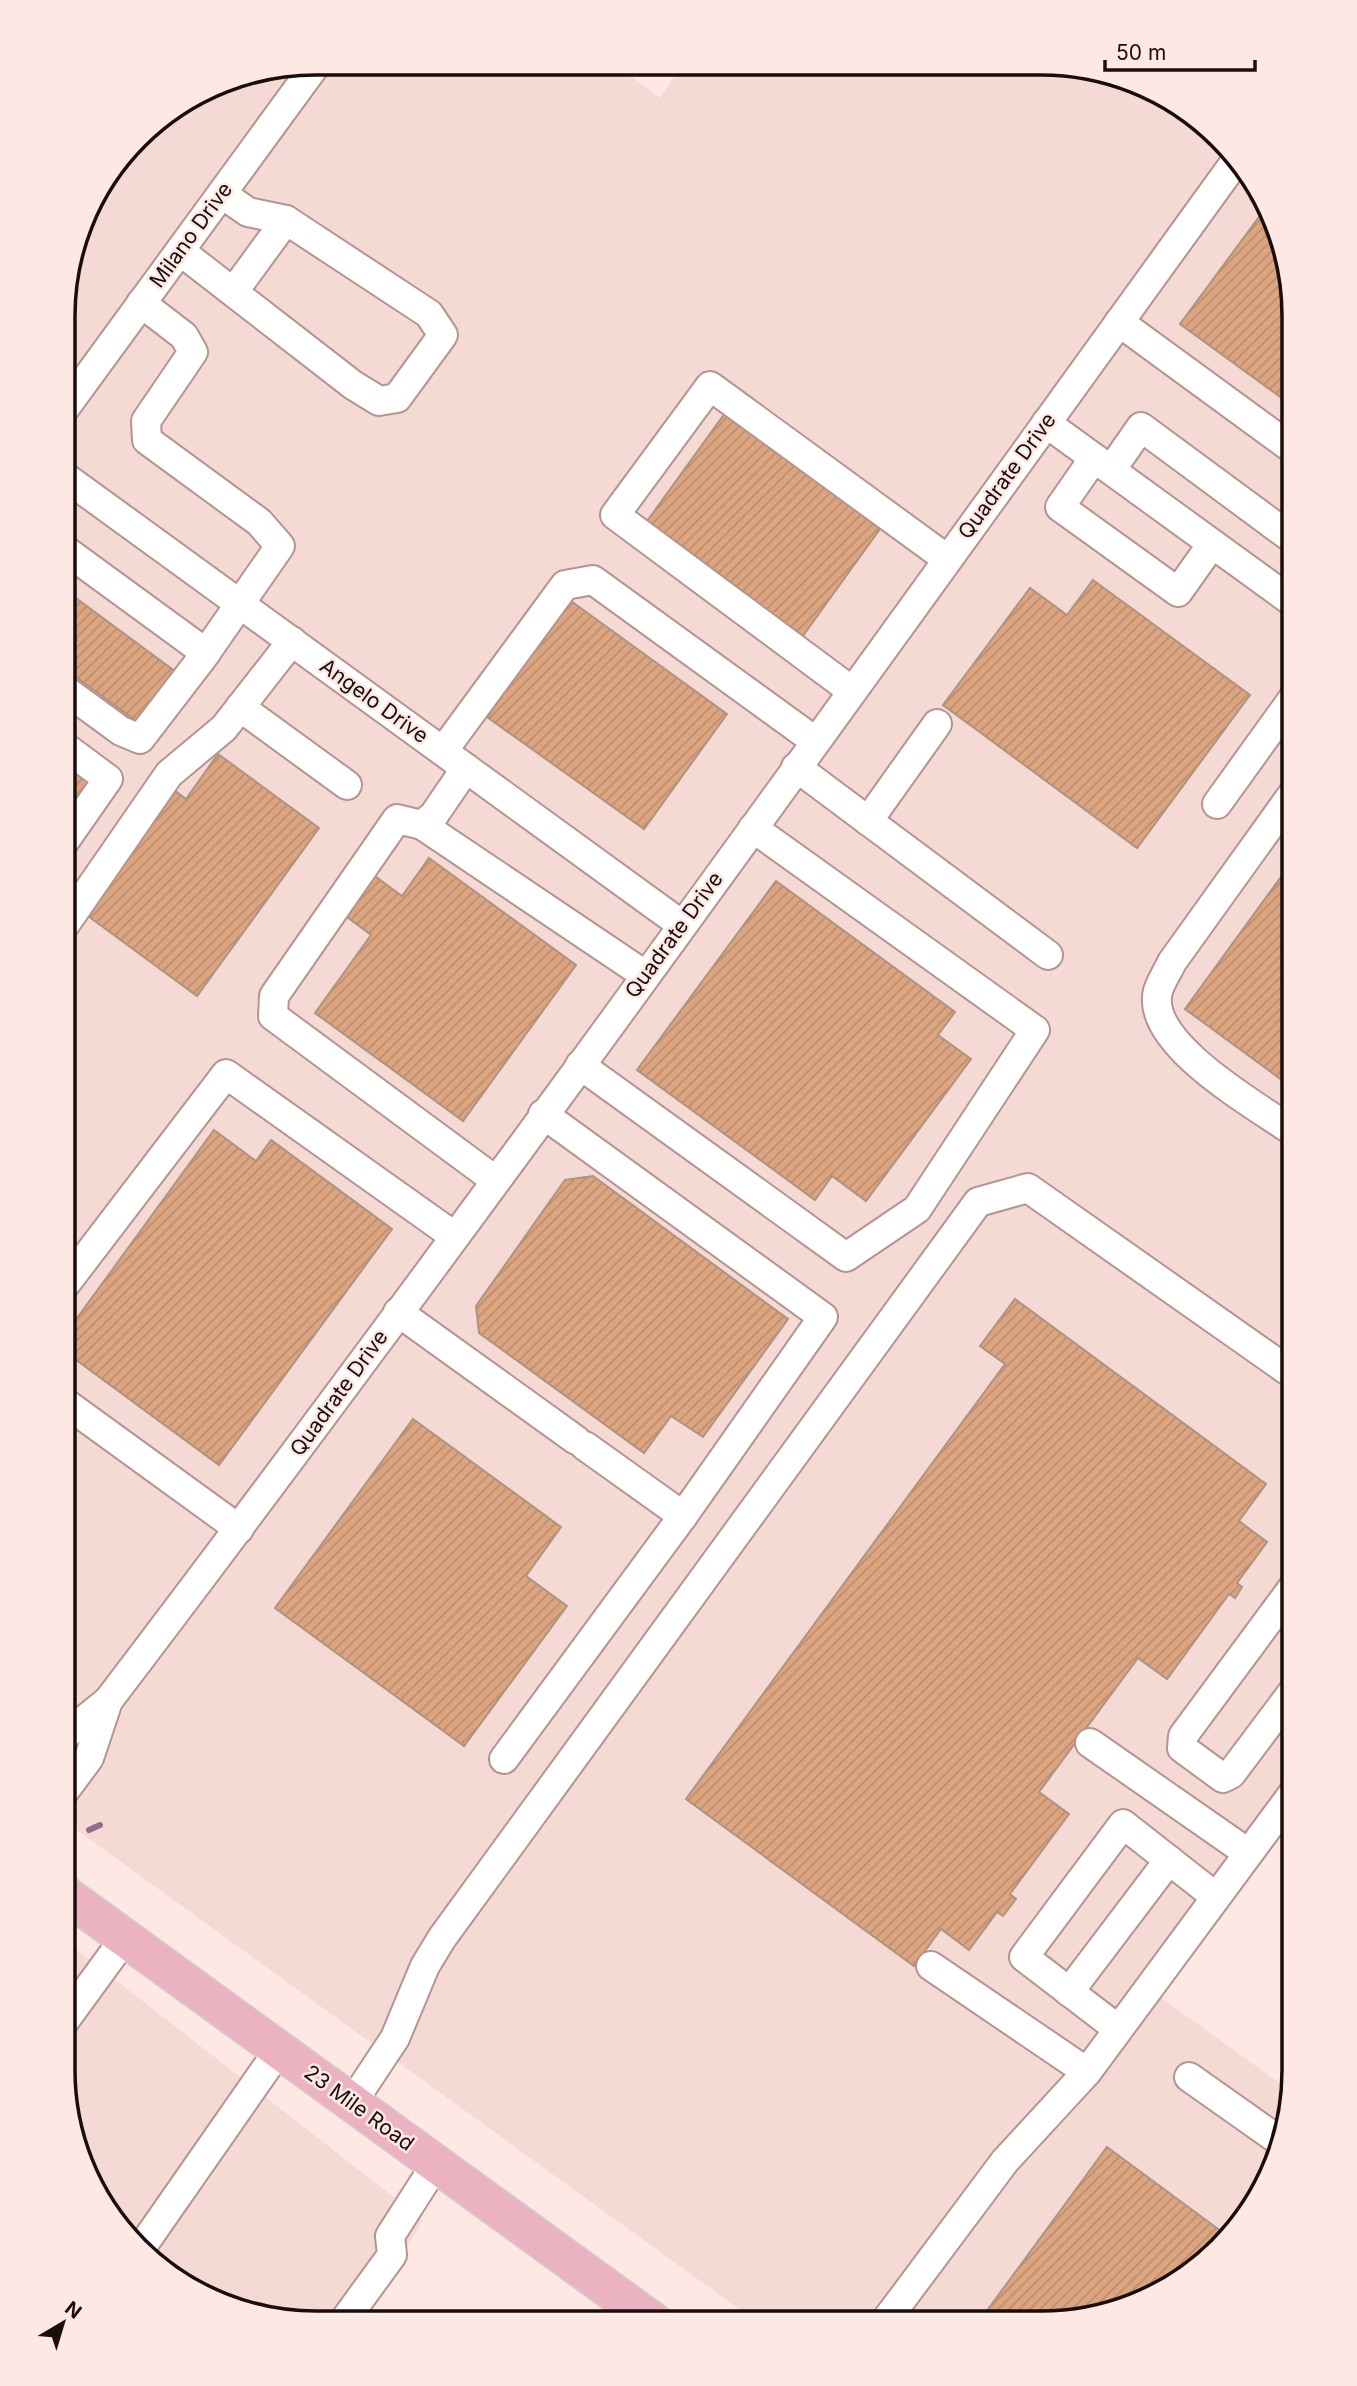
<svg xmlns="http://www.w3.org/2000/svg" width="1357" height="2386" font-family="Inter,sans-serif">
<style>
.built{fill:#f5d9d5}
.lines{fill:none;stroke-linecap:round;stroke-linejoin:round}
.stream{stroke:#946c86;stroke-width:6}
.building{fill:url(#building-hatch);stroke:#ae9380;stroke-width:2}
.minor-casing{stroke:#b6948e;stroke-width:32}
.major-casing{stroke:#d1cfce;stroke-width:40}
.minor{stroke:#fff;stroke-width:28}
.major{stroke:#ebb2c2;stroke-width:37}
.labels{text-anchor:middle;stroke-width:5;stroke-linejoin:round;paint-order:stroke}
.street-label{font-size:21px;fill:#1a0e0c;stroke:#fee8e4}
.rim{fill:none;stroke:#1a0e0c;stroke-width:3.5}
</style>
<defs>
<pattern id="building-hatch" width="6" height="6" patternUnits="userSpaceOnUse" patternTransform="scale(1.75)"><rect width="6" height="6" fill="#dca580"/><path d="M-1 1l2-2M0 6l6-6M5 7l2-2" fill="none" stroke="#bc8d6d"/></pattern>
</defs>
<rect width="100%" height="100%" fill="#fee8e4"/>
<g class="built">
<path d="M317,63L615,65L660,98L682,65L1090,68L1207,126L1280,235L1294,317V1786L1135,1979L1292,2092L1275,2166L1242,2223L1194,2271L1122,2309L1040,2323L757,2322L63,1820L65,284L89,204L149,126L220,82Z"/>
<path d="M67,1942L423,2220L362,2321H283L219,2304L150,2260L77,2151L63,2069V1947Z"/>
</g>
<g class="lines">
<path class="stream" d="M89,1830L100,1825"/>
</g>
<g class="building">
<path d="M1259,217L1280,235L1294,317V407L1180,324Z"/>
<path d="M728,409L885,522L802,637L645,524Z"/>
<path d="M1093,580L1250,695L1137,848L943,705L1030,588L1067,615Z"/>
<path d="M65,590L176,672L139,723L65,669Z"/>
<path d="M571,601L727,714L644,829L487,717Z"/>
<path d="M218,754L319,828L197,996L84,913L174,790L186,799Z"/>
<path d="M65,763L94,784L64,824Z"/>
<path d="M429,858L576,965L463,1121L315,1013L371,935L343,914L372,874L402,896Z"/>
<path d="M1294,859V1089L1185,1009Z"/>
<path d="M776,881L955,1012L938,1035L971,1059L866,1201L832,1176L815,1200L637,1070Z"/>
<path d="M214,1130L256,1161L271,1140L392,1229L219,1465L64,1351V1336Z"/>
<path d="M593,1176L788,1319L703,1437L671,1416L644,1453L479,1333L476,1306L565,1180Z"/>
<path d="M1015,1299L1266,1484L1239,1521L1267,1542L1237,1583L1242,1587L1235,1598L1229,1594L1167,1679L1138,1658L1039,1792L1069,1814L1010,1894L1016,1899L1003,1916L997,1912L969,1950L941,1929L914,1966L686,1799L1005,1364L980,1346Z"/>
<path d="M413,1419L561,1527L526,1576L567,1606L464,1746L275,1608Z"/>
<path d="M1107,2147L1229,2237L1194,2271L1122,2309L1040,2323H1001L986,2312Z"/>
</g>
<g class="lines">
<g class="minor-casing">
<g id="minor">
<path d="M180,251L353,385L379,401L397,398L443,335L429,314L286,220L248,212L222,194"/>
<path d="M234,291L286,220"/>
<path d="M1119,322L1294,450"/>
<path d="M65,408L317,63"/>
<path d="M1046,423L1294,603"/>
<path d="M1094,458L1060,507L1178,592L1212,544"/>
<path d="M1111,470L1141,427L1294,540"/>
<path d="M65,477L682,925"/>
<path d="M65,550L206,653"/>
<path d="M65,690L121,731L140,739L203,657L280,546L259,522L147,440L146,421L193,352L184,336L141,303"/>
<path d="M852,691L615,515L710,386L947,559"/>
<path d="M240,707L347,785"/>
<path d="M443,751L565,585L593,580L815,741"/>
<path d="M796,767L1048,955"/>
<path d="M466,768L434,815L422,825L397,819L274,996L273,1016L495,1180"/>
<path d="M1217,804L1294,697"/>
<path d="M868,821L937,724"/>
<path d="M422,825L645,975"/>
<path d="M64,842L108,779L65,747"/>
<path d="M64,926L169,774L224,728L292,641"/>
<path d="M580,1065L846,1257L917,1209L1035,1030L753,828"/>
<path d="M543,1114L823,1317L683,1516L585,1446"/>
<path d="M1294,1132C1257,1106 1144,1043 1158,991C1161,981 1168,971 1172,962L1294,792"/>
<path d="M64,1286L226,1074L454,1236"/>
<path d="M398,1312L576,1440"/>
<path d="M64,1402L239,1529"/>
<path d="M1294,1690L1231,1774L1223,1778L1182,1748L1183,1736L1294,1586"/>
<path d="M108,1701C492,1196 861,679 1233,165"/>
<path d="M1090,1743L1248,1853"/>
<path d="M504,1759L683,1516"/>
<path d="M63,1793L89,1758L108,1701L63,1737"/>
<path d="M931,1966L1087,2072"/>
<path d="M1069,1992L1169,1860"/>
<path d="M63,2023L125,1938"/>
<path d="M1118,2029L1024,1957L1123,1824L1216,1897"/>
<path d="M1189,2077L1281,2142"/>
<path d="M352,2103L395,2038L425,1966L442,1938L978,1202L1028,1188L1294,1375"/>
<path d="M141,2248L279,2050"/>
<path d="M344,2321L392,2255L390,2236L436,2164"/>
<path d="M884,2323L1005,2161L1087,2072L1294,1792"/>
</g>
</g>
<g class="major-casing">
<path id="major" d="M63,1893L654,2322"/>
</g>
<use href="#minor" class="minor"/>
<use href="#major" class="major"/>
</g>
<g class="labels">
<g class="street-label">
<text transform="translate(191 235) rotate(-54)" y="7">Milano Drive</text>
<text transform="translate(1007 476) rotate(-54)" y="7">Quadrate Drive</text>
<text transform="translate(374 701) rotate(36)" y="7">Angelo Drive</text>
<text transform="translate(674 935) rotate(-54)" y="7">Quadrate Drive</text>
<text transform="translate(339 1393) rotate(-54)" y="7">Quadrate Drive</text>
<text transform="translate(359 2108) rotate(36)" y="7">23 Mile Road</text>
</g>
</g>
<path d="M0 0H1357V2386H0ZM316 75H1041A241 241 0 0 1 1282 316V2070A241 241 0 0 1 1041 2311H316A241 241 0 0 1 75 2070V316A241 241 0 0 1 316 75Z" fill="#fee8e4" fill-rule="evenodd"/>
<path class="rim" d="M316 75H1041A241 241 0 0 1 1282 316V2070A241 241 0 0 1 1041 2311H316A241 241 0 0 1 75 2070V316A241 241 0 0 1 316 75Z"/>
<g transform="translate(63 2323) rotate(38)" stroke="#fee8e4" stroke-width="5" paint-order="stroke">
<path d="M0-5L12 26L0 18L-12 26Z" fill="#1a0e0c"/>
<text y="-10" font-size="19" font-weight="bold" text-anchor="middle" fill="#1a0e0c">N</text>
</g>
<path d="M1105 60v10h150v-10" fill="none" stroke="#1a0e0c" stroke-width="3.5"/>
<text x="1116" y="60" font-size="21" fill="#1a0e0c" stroke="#fee8e4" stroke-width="5" paint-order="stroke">50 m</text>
</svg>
